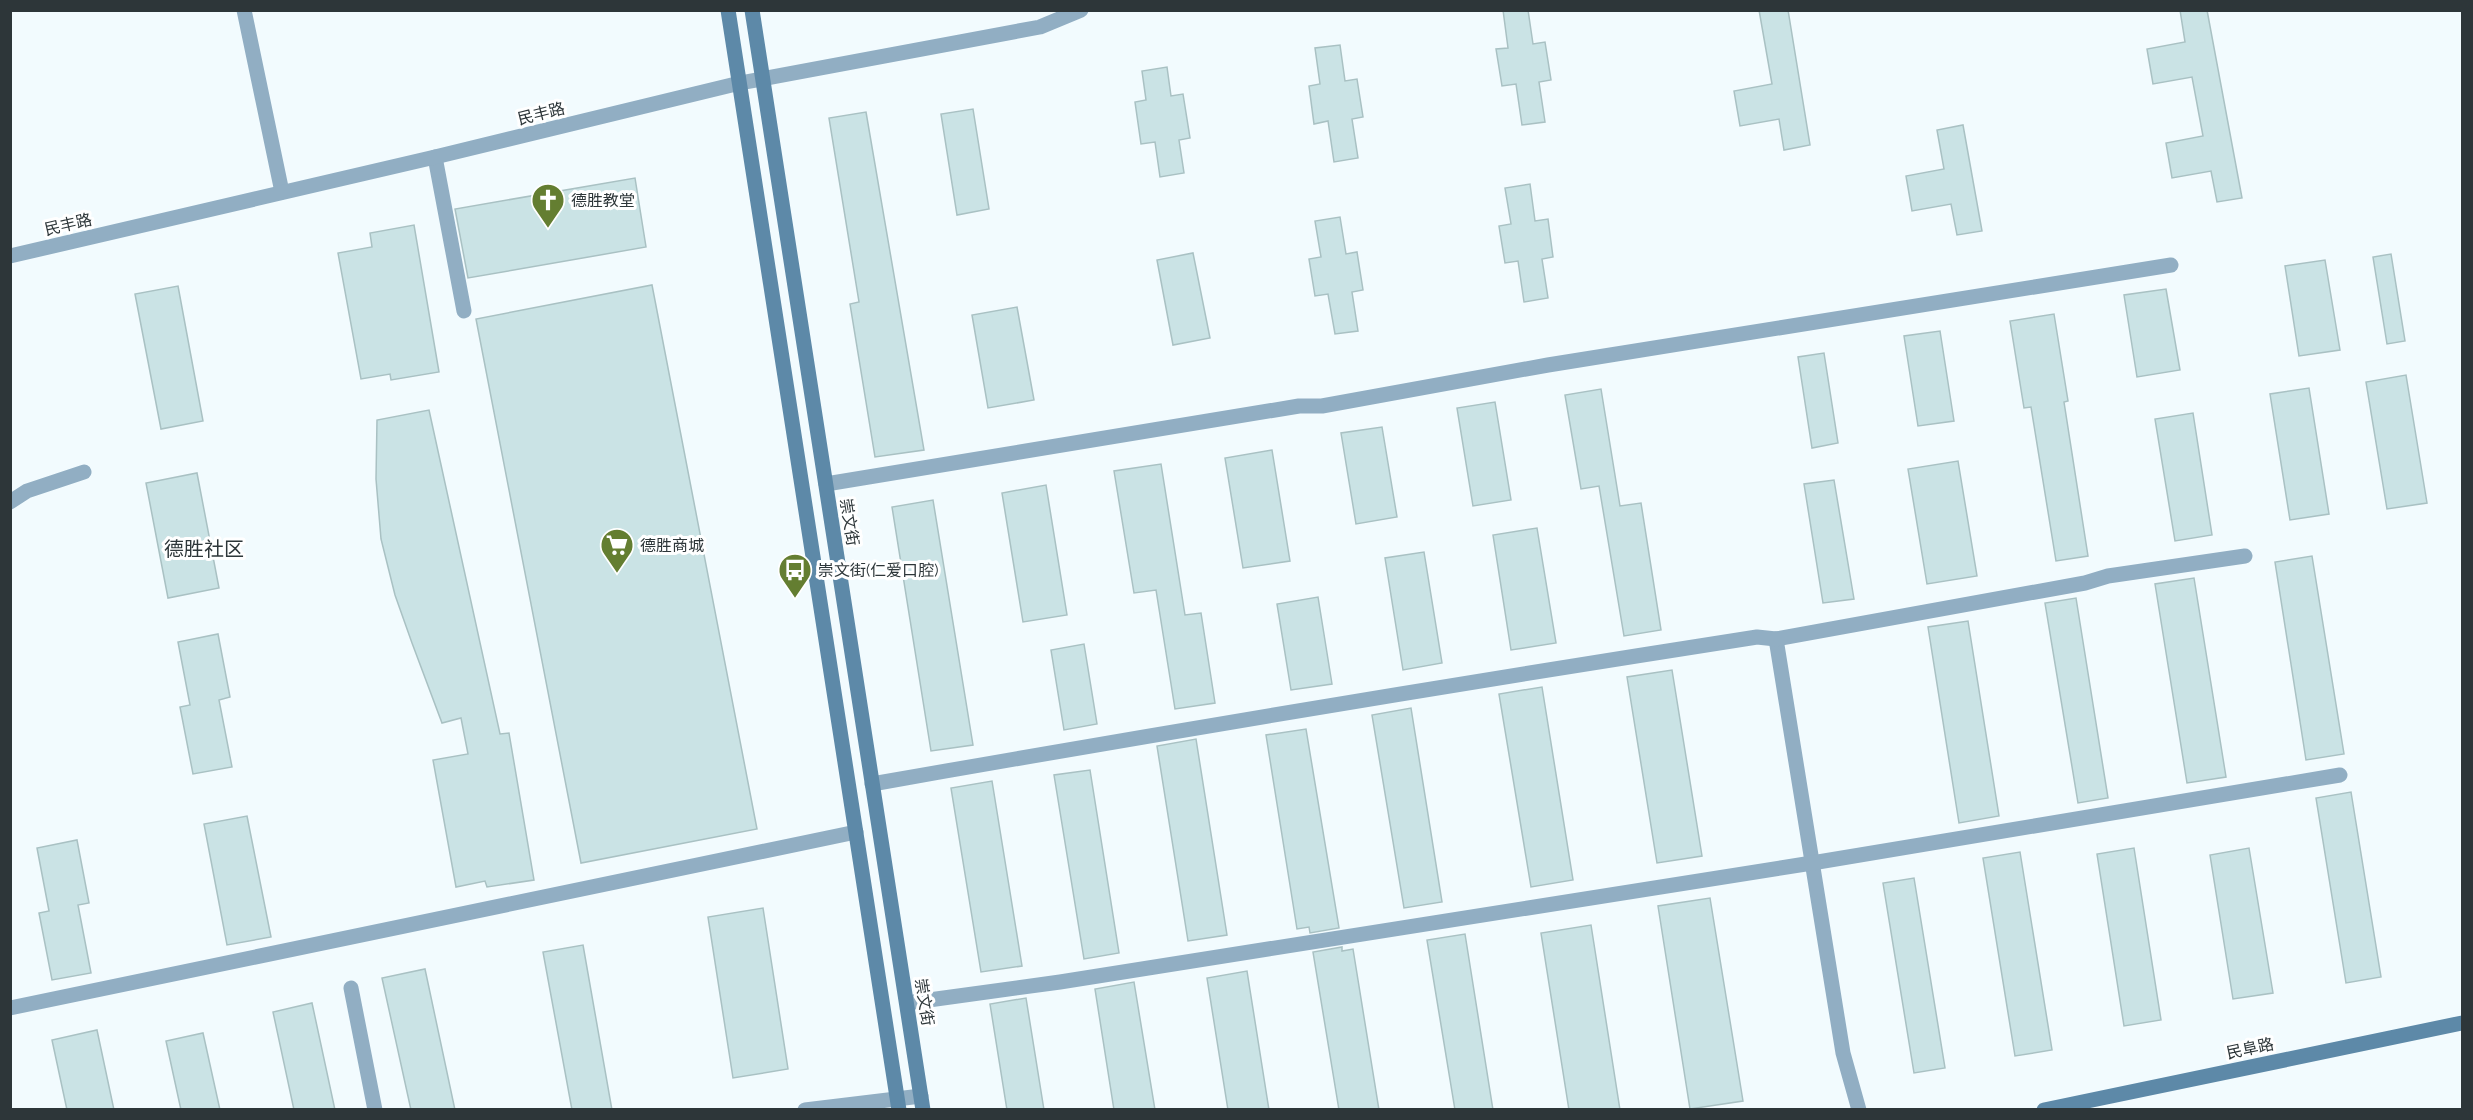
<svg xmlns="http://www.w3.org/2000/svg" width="2473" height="1120" font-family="Raleway,'Noto Sans SC',sans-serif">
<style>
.building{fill:#cae3e5;stroke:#a9c1c3;stroke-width:1.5}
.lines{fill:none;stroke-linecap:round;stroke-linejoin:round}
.street{stroke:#91aec3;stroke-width:15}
.secondary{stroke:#5d89a8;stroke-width:15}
.labels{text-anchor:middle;stroke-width:6;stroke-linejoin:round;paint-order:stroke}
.street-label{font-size:16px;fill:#2d3639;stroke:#fff}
.poi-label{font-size:16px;fill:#2d3639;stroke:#fff;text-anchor:start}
.quarter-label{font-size:20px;fill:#2d3639;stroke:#fff}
</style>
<rect width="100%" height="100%" fill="#f2fbfe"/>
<g class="building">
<path d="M1503,10H1528L1533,44L1545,42L1551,80L1539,82L1545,122L1522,125L1516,84L1502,86L1496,49L1508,48Z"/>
<path d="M1759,10H1788L1810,145L1784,150L1779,119L1740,126L1734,91L1772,84Z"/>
<path d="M2180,10H2207L2242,198L2217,202L2211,171L2172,178L2166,143L2203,136L2192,77L2153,84L2147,49L2185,42Z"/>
<path d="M1340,45L1345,81L1357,79L1363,117L1352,119L1358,158L1334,162L1328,121L1314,124L1309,86L1320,84L1315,48Z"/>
<path d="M1167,67L1171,96L1183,94L1190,138L1179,140L1184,173L1160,177L1155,142L1141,144L1135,102L1146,100L1142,71Z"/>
<path d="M973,109L989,209L957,215L941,114Z"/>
<path d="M866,112L924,450L875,457L850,304L859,302L829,118Z"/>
<path d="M1963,125L1982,231L1957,235L1951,204L1912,211L1906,176L1944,169L1937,130Z"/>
<path d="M635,178L646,247L468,278L455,209Z"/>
<path d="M1530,184L1535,221L1548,219L1553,257L1542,259L1548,298L1524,302L1518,261L1505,263L1499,226L1511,224L1505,188Z"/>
<path d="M1340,217L1346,254L1357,252L1363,290L1352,292L1358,331L1335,334L1328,294L1315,296L1309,259L1321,257L1315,221Z"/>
<path d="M414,225L439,372L391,380L390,374L361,379L338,253L372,247L370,233Z"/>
<path d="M1193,253L1210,338L1173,345L1157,260Z"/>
<path d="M2391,254L2405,341L2387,344L2373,257Z"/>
<path d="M2325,260L2340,350L2299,356L2285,266Z"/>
<path d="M652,285L757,829L581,863L476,319Z"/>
<path d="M178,286L203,421L161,429L135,294Z"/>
<path d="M2166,289L2180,370L2137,377L2124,295Z"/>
<path d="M1017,307L1034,400L988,408L972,315Z"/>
<path d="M2054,314L2068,401L2064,402L2088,556L2056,561L2031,407L2024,408L2010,321Z"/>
<path d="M1940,331L1954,421L1918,426L1904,336Z"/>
<path d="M1824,353L1838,443L1812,448L1798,357Z"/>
<path d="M2406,375L2427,503L2387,509L2366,382Z"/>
<path d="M2309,388L2329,514L2290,520L2270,394Z"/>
<path d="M1601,389L1620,506L1641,503L1661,630L1624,636L1599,486L1581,489L1565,395Z"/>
<path d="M1495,402L1511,500L1473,506L1457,408Z"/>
<path d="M429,410L500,734L509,733L534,880L487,887L485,881L456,887L433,760L468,754L461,718L442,723L412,643L395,595L381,539L376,479L377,420Z"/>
<path d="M2193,413L2212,535L2175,541L2155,419Z"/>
<path d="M1382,427L1397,517L1356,524L1341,433Z"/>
<path d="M1272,450L1290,561L1243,568L1225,458Z"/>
<path d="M1958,461L1977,576L1927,584L1908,469Z"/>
<path d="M1161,464L1185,615L1201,613L1215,703L1175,709L1156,590L1134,593L1114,471Z"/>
<path d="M197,473L219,588L168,598L146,483Z"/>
<path d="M1834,480L1854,599L1823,603L1804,484Z"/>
<path d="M1046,485L1067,615L1023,622L1002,493Z"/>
<path d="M933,500L973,745L931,751L892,507Z"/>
<path d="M1537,528L1556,643L1511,650L1493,535Z"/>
<path d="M1424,552L1442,663L1403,670L1385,558Z"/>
<path d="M2312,556L2344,754L2306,760L2275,562Z"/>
<path d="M2194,578L2226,777L2187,783L2155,584Z"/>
<path d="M1318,597L1332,684L1291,690L1277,604Z"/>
<path d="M2076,598L2108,798L2078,803L2045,603Z"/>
<path d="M1968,621L1999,816L1959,823L1928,627Z"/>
<path d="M218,634L230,697L219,700L232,767L193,774L180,707L190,705L178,642Z"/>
<path d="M1084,644L1097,724L1064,730L1051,650Z"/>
<path d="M1672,670L1702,856L1657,863L1627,677Z"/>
<path d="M1542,687L1573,880L1531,887L1499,694Z"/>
<path d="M1411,708L1442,902L1404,908L1372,715Z"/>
<path d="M1306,729L1339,928L1310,933L1309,927L1297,929L1266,735Z"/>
<path d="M1196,739L1227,935L1188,941L1157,746Z"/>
<path d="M1090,770L1119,953L1084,959L1054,775Z"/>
<path d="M992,781L1022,966L981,972L951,788Z"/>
<path d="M2351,792L2381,977L2346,983L2316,798Z"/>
<path d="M247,816L271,937L227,945L204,824Z"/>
<path d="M77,840L89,903L78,905L91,973L52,980L39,913L49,911L37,848Z"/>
<path d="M2134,848L2161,1020L2124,1026L2097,854Z"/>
<path d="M2249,848L2273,993L2233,999L2210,855Z"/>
<path d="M2020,852L2052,1050L2015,1056L1983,858Z"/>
<path d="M1914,878L1945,1068L1914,1073L1883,883Z"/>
<path d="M1710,898L1743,1101L1690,1109L1658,906Z"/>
<path d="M763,908L788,1069L733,1078L708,917Z"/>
<path d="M1591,925L1620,1110H1569L1541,933Z"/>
<path d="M1465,934L1493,1110H1455L1427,940Z"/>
<path d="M583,945L612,1110H572L543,952Z"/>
<path d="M1342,947V951L1353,949L1379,1110H1339L1313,952Z"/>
<path d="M425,969L455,1110H411L382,978Z"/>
<path d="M1247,971L1269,1110H1228L1207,978Z"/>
<path d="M1134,982L1155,1110H1114L1095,989Z"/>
<path d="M1026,998L1044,1110H1007L990,1004Z"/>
<path d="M312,1003L335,1110H294L273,1012Z"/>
<path d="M97,1030L114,1110H67L52,1040Z"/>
<path d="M203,1033L220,1110H181L166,1041Z"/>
</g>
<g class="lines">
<g class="street">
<path d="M244,10L282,192"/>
<path d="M435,157L464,311"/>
<path d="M10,256L435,157L740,83L1040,27L1081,10"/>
<path d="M826,484L1299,406H1322L1548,365L2171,265"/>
<path d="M10,502L27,491L84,472"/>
<path d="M1776,639L1843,1053L1859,1110"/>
<path d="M872,784C1167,732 1462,683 1757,637L1776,639L2085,583L2108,576L2245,556"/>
<path d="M351,988L375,1110"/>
<path d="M907,1003L1060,982L1812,863L2340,775"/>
<path d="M10,1008L856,832"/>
<path d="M805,1110L921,1096"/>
</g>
<g class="secondary">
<path d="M728,10L899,1110"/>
<path d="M752,10L923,1110"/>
<path d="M2044,1110L2462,1023"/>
</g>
</g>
<defs>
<g id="church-pin" transform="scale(1.725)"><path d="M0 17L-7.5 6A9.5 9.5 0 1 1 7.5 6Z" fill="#647e31" stroke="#fff"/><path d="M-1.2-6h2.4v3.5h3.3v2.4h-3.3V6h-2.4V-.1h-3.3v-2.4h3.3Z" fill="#fff"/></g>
<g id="supermarket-pin" transform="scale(1.725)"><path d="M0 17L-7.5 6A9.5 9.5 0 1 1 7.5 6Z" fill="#647e31" stroke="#fff"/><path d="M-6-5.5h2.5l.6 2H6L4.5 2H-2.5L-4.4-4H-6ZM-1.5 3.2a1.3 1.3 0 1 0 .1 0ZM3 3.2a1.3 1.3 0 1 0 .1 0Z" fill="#fff"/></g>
<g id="bus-pin" transform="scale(1.725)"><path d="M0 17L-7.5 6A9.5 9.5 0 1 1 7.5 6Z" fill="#647e31" stroke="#fff"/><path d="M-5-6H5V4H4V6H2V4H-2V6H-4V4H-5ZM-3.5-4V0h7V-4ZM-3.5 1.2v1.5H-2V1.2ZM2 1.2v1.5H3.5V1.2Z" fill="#fff"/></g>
</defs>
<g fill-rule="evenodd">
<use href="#church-pin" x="548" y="200"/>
<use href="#supermarket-pin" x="617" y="545"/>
<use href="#bus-pin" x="795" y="570"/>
</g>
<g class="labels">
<g class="street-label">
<text transform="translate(541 113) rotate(-14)" y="6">民丰路</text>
<text transform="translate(68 224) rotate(-13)" y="6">民丰路</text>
<text transform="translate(850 522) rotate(81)" y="6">崇文街</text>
<text transform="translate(925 1002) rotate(81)" y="6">崇文街</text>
<text transform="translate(2250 1048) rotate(-12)" y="6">民阜路</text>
</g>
<g class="poi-label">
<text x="571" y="206">德胜教堂</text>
<text x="640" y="551">德胜商城</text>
<text x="818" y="576">崇文街(仁爱口腔)</text>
</g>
<g class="quarter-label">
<text x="204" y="556">德胜社区</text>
</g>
</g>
<rect width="2473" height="1120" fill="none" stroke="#2d3639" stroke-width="24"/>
</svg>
